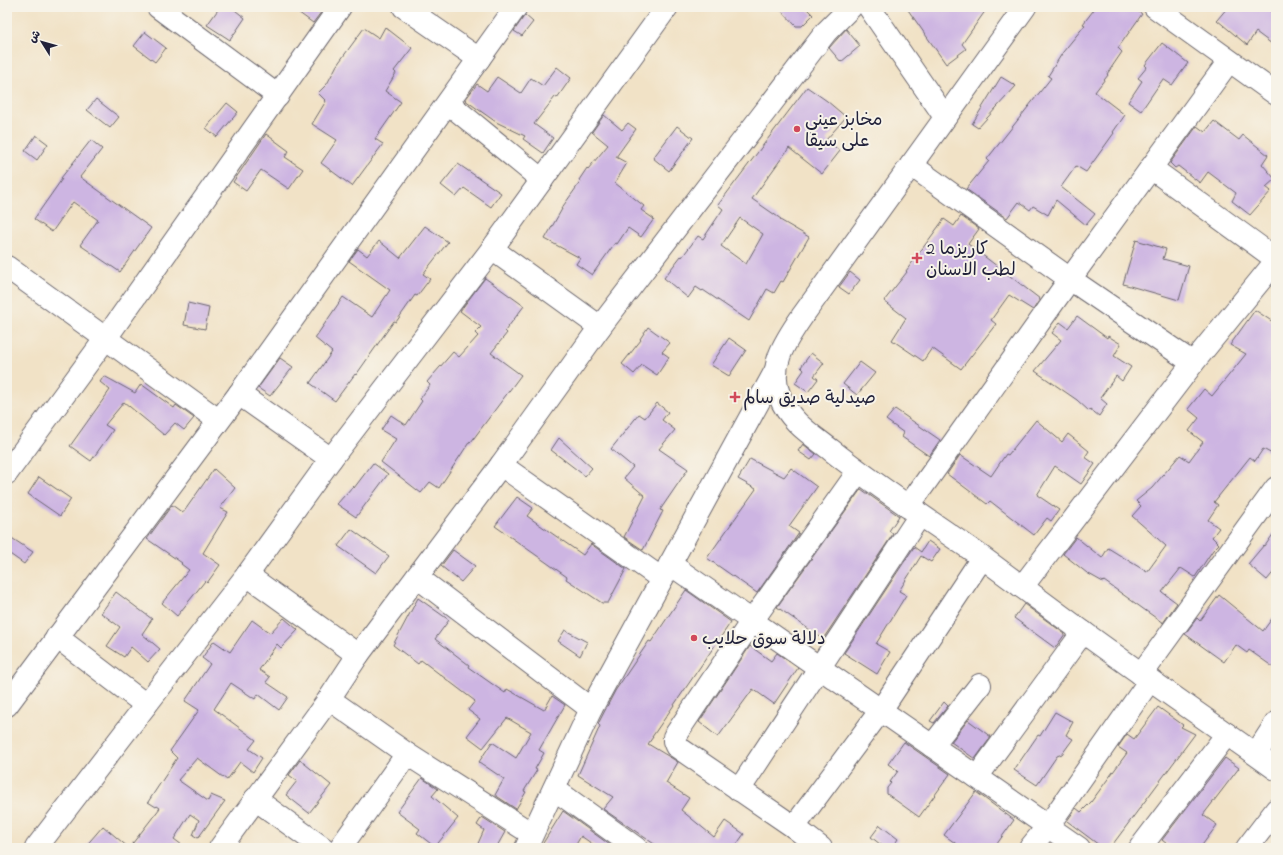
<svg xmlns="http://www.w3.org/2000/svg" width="1283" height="855" font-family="'Indie Flower','Playpen Sans Arabic',sans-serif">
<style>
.building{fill:#cdb5e2;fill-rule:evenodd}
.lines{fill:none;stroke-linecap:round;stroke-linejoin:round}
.minor-casing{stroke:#6a656c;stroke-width:24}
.minor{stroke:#fff;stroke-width:22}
.poi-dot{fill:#d1495b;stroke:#f7f3e8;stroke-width:1.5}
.labels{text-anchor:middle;stroke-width:4;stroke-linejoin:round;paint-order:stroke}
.poi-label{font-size:18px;fill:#22223b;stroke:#f7f3e8;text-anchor:start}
</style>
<rect width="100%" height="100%" fill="#f7f3e8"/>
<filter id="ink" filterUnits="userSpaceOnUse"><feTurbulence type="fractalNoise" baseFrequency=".025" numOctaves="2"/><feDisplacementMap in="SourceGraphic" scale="8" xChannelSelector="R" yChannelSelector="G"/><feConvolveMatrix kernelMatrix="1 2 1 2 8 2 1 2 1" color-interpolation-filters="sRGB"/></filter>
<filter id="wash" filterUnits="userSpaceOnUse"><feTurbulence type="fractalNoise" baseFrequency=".012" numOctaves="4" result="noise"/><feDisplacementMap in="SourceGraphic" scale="16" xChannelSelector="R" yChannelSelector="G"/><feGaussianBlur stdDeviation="0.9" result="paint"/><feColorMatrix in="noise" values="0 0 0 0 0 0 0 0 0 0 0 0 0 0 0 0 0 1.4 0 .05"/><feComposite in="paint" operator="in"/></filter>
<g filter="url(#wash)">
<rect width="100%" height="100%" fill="#f1e2c6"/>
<g id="blocks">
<g class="building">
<path d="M220,7H231L245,18L230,40L207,25Z"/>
<path d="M291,7H325L313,23Z"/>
<path d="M778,7H805L813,15L802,26H796Z"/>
<path d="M906,7H988L962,44L966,49L946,64Z"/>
<path d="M1096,7H1132L1142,14L1118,48L1122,52L1107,74L1108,75L1095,92L1125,115L1113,132L1114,133L1086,172L1076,166L1061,187L1095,214L1086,225L1056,200L1048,215L1033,206L1030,210L1019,202L1007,218L966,189L989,161L987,159L1051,78L1048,76L1063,52L1085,25L1083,24Z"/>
<path d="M1228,7H1266L1276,15V47L1256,32L1247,45L1217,20Z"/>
<path d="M525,15L533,22L522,36L514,31Z"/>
<path d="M385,27L412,48L394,71L396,73L385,91L401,102L375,139L383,144L352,186L321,163L337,140L312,124L326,101L318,93L327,84L337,65L364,28L379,38Z"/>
<path d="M846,29L860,46L841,62L829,48Z"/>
<path d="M145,32L166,48L155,62L134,46Z"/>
<path d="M1162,43L1188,63L1172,85L1163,79L1141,111L1128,102L1142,81L1138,78L1147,67L1145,65Z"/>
<path d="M557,67L571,78L557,98L555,97L534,124L553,138L543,153L523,139L525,136L496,122L465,100L477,84L487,91L497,77L521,93L531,78L543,86Z"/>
<path d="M1001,77L1016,86L978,128L972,124Z"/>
<path d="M807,87L827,101L846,117L826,140L840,151L822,174L789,148L752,199L781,219L780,220L809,237L783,282L781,281L774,293L767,289L749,321L703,290L702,291L696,287L688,298L664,278L681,256L682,257L698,236L703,239L723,209L718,205ZM740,218L763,234L746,264L721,246Z"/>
<path d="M96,99L119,117L110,128L87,110Z"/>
<path d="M227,103L238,112L217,137L206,128Z"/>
<path d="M604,115L622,130L628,123L636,129L616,157L627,163L615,183L644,206L641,210L654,219L641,237L628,228L617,244L615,243L592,275L576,264L580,258L545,239L562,209H561L581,181L579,180L587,168L588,169L608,145L592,132Z"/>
<path d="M1214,121L1239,140L1243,135L1268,155L1262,164L1275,179L1266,187L1271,191L1250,215L1232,201L1236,193L1208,172L1200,183L1178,166L1175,168L1170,163L1197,126L1205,132Z"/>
<path d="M677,126L693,138L669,171L653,158Z"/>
<path d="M266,134L289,151L285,157L303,169L289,189L261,170L246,191L233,182Z"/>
<path d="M36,135L48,144L37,160L25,151Z"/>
<path d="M91,140L102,149L80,177L151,228L120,272L80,245L98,220L73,202L52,232L34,219L62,179L61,178Z"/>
<path d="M458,164L501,193L491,207L464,188L456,197L441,185Z"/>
<path d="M961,216L979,229L968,244L1040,299L1033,310L1009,295L991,320L996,324L961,369L932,348L923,361L892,340L906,318L884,301L907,272L906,271L944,219L954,226Z"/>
<path d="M425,226L448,242L423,274L430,279L417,296L415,295L396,322L394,321L356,375L355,374L335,401L310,383L332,352L315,338L343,297L372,317L390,290L349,261L358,249L367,256L379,241L400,258Z"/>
<path d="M1136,240L1166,249L1163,259L1189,266L1179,300L1123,284Z"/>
<path d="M850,272L860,280L849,294L839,287Z"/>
<path d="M485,278L524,306L505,331L507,333L491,353L521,375L471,442L470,441L439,488L430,482L421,493L381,462L396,439L381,430L391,415L406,425L422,401L420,399L430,385L427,382L453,352L459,357L478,336L475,333L481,327L460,311Z"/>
<path d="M188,303L209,308L205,329L184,325Z"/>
<path d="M1255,310L1276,324V456L1263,449L1255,461L1250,457L1214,502L1218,505L1208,520L1219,528L1212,537L1219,544L1213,550L1195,577L1181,568L1162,592L1177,603L1163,623L1104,581L1103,582L1087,573L1063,554L1076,537L1102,558L1108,548L1147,572L1166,546L1132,516L1141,506L1136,501L1152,488L1180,455L1189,461L1203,442L1189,431L1199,418L1188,409L1204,389L1212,396L1246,354L1230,345Z"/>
<path d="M1077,316L1107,338L1108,336L1121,344L1114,356L1131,367L1122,381L1116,376L1100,398L1107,404L1099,416L1090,409L1089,411L1077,400L1035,371L1061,340L1052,333L1060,322L1068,328Z"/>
<path d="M648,327L670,343L662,352L669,357L657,375L642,365L634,374L622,364L641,340L640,339Z"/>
<path d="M729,338L746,350L729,376L711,365Z"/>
<path d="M811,353L824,363L814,376L818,379L808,392L795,383L804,370L801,367Z"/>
<path d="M280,358L293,367L270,396L258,388Z"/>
<path d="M860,362L875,373L857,395L843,384Z"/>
<path d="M104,376L135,393L141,384L174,408L176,405L194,418L184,430L175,423L164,435L124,402L105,425L113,430L91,461L70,446L110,390L100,382Z"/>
<path d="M657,403L668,412L662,420L675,430L659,449L688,469L660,510L663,511L643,550L624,537L645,496L624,478L633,467L611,449L639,414L645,418Z"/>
<path d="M895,409L940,440L929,456L902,437L904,433L886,420Z"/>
<path d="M1036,420L1062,442L1068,434L1089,451L1085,457L1095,464L1081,484L1055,466L1037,495L1059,510L1051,521L1047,518L1034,535L990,501L987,504L947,474L960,455L991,476L1006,454L1008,455Z"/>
<path d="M559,438L592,468L585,476L551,450Z"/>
<path d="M803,444L816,454L811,460L798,451Z"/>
<path d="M750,459L784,477L791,468L817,487L789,526L799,533L757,593L707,558L756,489L738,479Z"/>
<path d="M373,463L388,474L356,517L337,504L353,486L354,488Z"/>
<path d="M214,469L235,488L220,508L228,512L203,553L220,565L207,583L205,581L177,616L162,603L189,570L181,564L182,563L147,539L172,505L183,513Z"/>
<path d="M39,477L71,499L60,516L28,494Z"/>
<path d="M861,489L899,516L889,531L893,534L823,639L777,607Z"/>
<path d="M517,497L533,508L527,516L583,555L591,544L626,569L608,603H602L566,579L567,577L495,526Z"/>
<path d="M351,529L389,556L376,573L338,546Z"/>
<path d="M1276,530V569L1267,580L1248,564L1264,545L1265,546Z"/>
<path d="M7,535L33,552L24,564L7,552Z"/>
<path d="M928,541L940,549L931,562L921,556L899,591L906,595L876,644L890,652L877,674L844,653L914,547L921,552Z"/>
<path d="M453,550L475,566L461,582L441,566Z"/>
<path d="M686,590L731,622L652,737H653L648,744L678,762L666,783L689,798L681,810L714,837L725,821L744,834L734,848H660L603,809L613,797L578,775L600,726L598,724L615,691L649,641L651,642Z"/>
<path d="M116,592L152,619L142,634L160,649L148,662L131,647L124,657L107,646L120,627L101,613Z"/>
<path d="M1219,595L1263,631L1276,613V669L1249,650L1247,653L1236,645L1224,662L1185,634L1197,618L1200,621Z"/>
<path d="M418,598L449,620L435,639L469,665L468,667L505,693L507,689L544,710L552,696L565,705L539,750L544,753L535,769L537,770L524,791L526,792L516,809L495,795L504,779L479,762L492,742L516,758L531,732L507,718L483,748L467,736L480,719L468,710L475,701L421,660L418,664L393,645Z"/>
<path d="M1024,604L1065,634L1055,648L1014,618Z"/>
<path d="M284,618L298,630L281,648L277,644L259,670L270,677L266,682L288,697L279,710L258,694L255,699L231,683L214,709L256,740L249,749L262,758L253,772L240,762L227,780L197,758L178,780L208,801L211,795L225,801L198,838L193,835L199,820L190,814L174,839L186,848H84L103,826L129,848L160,808L157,806L156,807L148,802L177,758L170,751L199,710L185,701L210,664L202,658L214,641L230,652L252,620L270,633Z"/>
<path d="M565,630L587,642L580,656L558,641Z"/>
<path d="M750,646L771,661L777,653L798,668L774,704L753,689L718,737L699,722Z"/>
<path d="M944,702L948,706L934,723L930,721Z"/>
<path d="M1158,707L1183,725L1181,727L1195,734L1110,848H1103L1067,821L1076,808L1081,812L1091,802L1127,753L1118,747L1127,734L1134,739Z"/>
<path d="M1055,712L1073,722L1066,735L1073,739L1062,754L1057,756L1037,785L1014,770L1038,735L1040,736Z"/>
<path d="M968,720L991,737L975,759L951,742Z"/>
<path d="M904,742L950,774L919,817L887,794V788L891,783L890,782L898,771L888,764Z"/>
<path d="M1225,758L1239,768L1203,815L1217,825L1200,848H1172L1162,840Z"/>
<path d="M300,760L331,785L309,813L286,795L297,781L289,775Z"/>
<path d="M422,778L438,789L432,796L458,818L435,847L417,833L420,829L397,812Z"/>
<path d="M976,792L1014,820L994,848H962L944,835Z"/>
<path d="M563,811L610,845L608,848H598L581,836L574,848H540Z"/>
<path d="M482,817L505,832L496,848H476L484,830L477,825Z"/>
<path d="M880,825L898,839L892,848H885L871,837Z"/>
</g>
</g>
</g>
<g filter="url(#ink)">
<use href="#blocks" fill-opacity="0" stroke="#6a656c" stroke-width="1"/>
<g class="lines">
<g class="minor-casing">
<g id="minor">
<path d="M158,7L278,96"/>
<path d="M404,7L479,59"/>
<path d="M869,7L945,117"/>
<path d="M1025,7L803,315C786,340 767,366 780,397C789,421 812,435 831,450C880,489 932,522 983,558C1017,583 1050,608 1083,632C1147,679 1212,723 1276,769"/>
<path d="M1155,7L1276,94"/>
<path d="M448,103L542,180"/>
<path d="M911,165L1070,279L1193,363"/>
<path d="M1151,168L1276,259"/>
<path d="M492,249L600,327"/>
<path d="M7,267L218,420"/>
<path d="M239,394L331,459"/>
<path d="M501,465L662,579"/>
<path d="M7,473L106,338L340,7"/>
<path d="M908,507L1070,279L1229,61"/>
<path d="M670,564L1079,848"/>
<path d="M247,575L358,655"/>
<path d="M417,577L591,709"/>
<path d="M1022,587L1193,363L1276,261"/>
<path d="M57,637L146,705"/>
<path d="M1141,674L1276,488"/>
<path d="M329,699L407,754L532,834"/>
<path d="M7,705L239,394L516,7"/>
<path d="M932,746L980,685"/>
<path d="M1256,754L1276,723"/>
<path d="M977,777L1083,632"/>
<path d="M554,789L636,848"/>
<path d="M739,790L920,515"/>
<path d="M255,799L323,848"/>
<path d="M794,827L881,710L982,558"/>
<path d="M36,848L146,705L247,575L331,459L492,249L667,7"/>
<path d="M220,848L329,699L358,655L501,465L600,327L826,32L851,7"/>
<path d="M340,848L407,754"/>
<path d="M526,848L591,709L776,370"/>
<path d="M821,848L794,827L676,746L674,741V737L752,621L858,472"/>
<path d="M1030,848L1048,826L1150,680"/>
<path d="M1140,848L1227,734"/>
<path d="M1247,848L1276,810"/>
</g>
</g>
<use href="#minor" class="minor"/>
</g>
</g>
<g class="poi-dot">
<circle cx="797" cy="129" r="4"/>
<path d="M915 252h4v4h4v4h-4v4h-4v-4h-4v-4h4z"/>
<path d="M733 391h4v4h4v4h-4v4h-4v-4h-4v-4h4z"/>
<circle cx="694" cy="638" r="4"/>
</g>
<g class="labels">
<g class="poi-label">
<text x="805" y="125">مخابز عيني<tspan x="805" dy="21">على سيقا</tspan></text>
<text x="926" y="254">كاريزما 2<tspan x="926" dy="21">لطب الاسنان</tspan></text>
<text x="743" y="403">صيدلية صديق سالم</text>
<text x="702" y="644">دلالة سوق حلايب</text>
</g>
</g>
<rect width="1283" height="855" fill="none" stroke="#f7f3e8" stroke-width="24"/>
<g transform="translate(42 42) rotate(307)" stroke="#f7f3e8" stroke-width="3" paint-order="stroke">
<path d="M0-3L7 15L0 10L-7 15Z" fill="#22223b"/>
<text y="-6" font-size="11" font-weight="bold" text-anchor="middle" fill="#22223b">ش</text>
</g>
</svg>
